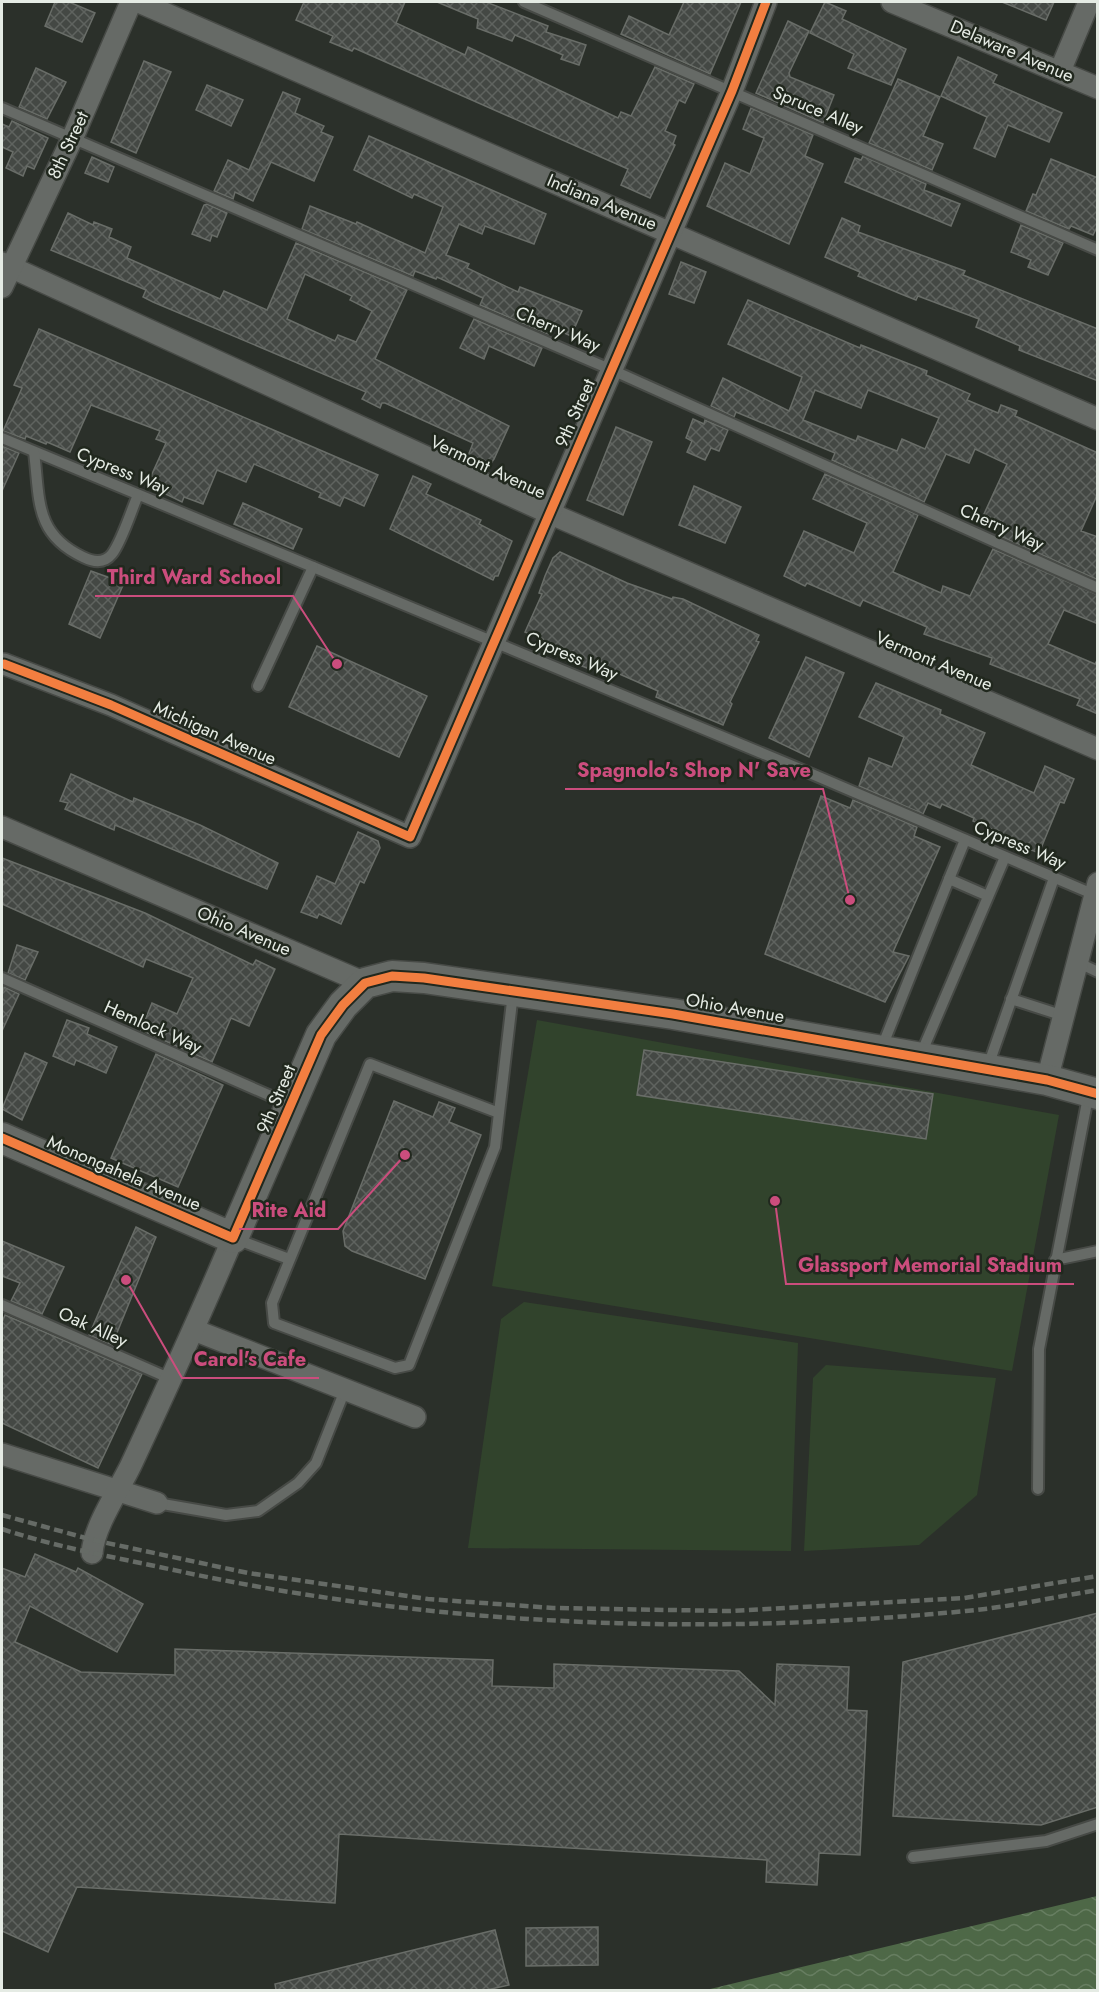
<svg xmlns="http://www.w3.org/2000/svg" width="1099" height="1992" font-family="Jost,sans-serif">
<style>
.green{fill:#31432c}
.water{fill:url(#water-waves)}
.building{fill:url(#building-cross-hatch);stroke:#696d68;stroke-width:1.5;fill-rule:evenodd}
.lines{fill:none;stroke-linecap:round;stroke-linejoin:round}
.service-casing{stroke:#474a46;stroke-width:14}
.minor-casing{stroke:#474a46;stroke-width:24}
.secondary-casing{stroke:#474a46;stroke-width:33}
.service{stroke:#666a66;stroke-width:10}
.minor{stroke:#666a66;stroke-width:21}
.secondary{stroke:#666a66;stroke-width:30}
.rail{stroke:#666b66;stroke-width:4.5;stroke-dasharray:9 4.5;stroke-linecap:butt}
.cycleway-casing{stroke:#21281e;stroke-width:13}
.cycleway{stroke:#f27e40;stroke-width:9}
.labels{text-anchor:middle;stroke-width:5;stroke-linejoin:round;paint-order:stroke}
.street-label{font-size:18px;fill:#e5ebe4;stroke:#21281e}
.leader{fill:none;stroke:#cb4d7d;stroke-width:2}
.callout-dot{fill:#cb4d7d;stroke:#21281e;stroke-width:2}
.callout-label{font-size:20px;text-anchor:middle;font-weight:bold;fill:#cb4d7d;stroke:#21281e;stroke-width:5;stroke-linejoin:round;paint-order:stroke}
</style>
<defs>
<pattern id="water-waves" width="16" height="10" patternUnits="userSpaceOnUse" patternTransform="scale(1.5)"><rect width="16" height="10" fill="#4e6847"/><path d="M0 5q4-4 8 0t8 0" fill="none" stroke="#677e61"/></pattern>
<pattern id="building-cross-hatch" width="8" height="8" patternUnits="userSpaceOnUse" patternTransform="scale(1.5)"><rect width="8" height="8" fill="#444844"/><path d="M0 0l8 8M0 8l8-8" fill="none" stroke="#5f635f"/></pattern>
</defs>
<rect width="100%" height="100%" fill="#2b302a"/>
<g class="green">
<path d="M537,1020L1059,1115L1012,1371L492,1286Z"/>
<path d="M524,1302L798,1343L791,1551L468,1548L501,1319Z"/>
<path d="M826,1365L996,1378L977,1495L919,1545L804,1551L813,1378Z"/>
</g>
<path class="water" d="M1097,1896V1990H706Z"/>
<g class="building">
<path d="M55,2H69L95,13L82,42L45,26Z"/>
<path d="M304,2H405L396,23L465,55L468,47L618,118L621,112L631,116L655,67L694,84L685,103L679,100L665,131L676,136L673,144L675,145L650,198L621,185L628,169L354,48L352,51L330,42L333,36L296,20Z"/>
<path d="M437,2H486L548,26L546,32L586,45L579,65L561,59L563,55L515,35L512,41L477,28L478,19Z"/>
<path d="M684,2H741L710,74L621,34L629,16L669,35Z"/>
<path d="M825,2L846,11L842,19L906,49L891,85L848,68L854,54L810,33Z"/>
<path d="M1002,2H1054L1046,20Z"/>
<path d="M788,21L809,31L789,73L790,77L834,95L823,123L756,93Z"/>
<path d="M958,57L997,75L993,83L1062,113L1049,142L1008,125L995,157L974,148L987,117L941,96Z"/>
<path d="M144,61L171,72L136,153L111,142Z"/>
<path d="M36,68L66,82L47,119L19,107Z"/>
<path d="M898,79L940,97L923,136L943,144L932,170L869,143Z"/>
<path d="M207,85L243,100L231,126L196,110Z"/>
<path d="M283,92L300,99L295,113L324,126L321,132L333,137L314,181L271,162L253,201L235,192L233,199L214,191L228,160L249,170Z"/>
<path d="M751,108L813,135L805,156L823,164L789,244L707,206L725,163L750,174L764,138L743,129Z"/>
<path d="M12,121L48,138L34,169L27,166L23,176L6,168L13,152L2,147V124L9,127Z"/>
<path d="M369,136L546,214L534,244L485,226L482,234L459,224L446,255L469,264L467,268L518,292L520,287L582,311L571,336L551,327L548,334L480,305L483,298L437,277L436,279L415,271L413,276L302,229L310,206L356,224L357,222L425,253L443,207L414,194L412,198L354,170Z"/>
<path d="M863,156L926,184L924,190L960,204L951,226L845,182L855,158L861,160Z"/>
<path d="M92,157L114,167L108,182L85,173Z"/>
<path d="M1051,159L1098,178V225L1093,235L1071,226L1069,229L1026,211L1033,194L1036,195Z"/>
<path d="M207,204L227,213L217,237L212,235L210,241L192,234L204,205Z"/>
<path d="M68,213L93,225L94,222L112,229L109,237L131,247L127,258L220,299L224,291L267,310L296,243L407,290L375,359L509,426L494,459L489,466L468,456L473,443L385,403H382L380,408L362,399L366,392L153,302L143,297L146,290L51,250ZM305,274L352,296L350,300L372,311L356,342L338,335L335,341L287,319Z"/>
<path d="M842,218L860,226L858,232L965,271L963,275L1098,329V381L1019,350L1020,346L976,327L979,319L918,296L916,300L901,294L858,276L860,272L825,257Z"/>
<path d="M1021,225L1063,243L1048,275L1028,267L1031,260L1011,252Z"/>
<path d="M681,262L706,272L694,303L669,294Z"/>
<path d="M748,300L860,348L861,345L927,371L926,375L970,394L967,400L998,413L1001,405L1017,411L1015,416L1098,453V493L1081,531L1098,537V580L1000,536L1005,525L984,514L1007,464L975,449L969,463L946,454L924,502L832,460L835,453L736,412L734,417L711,406L723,378L789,411L802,377L728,344ZM815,390L861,408L868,390L939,418L925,449L902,439L897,451L858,436L856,441L803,420Z"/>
<path d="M474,319L542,348L534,366L489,346L484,359L460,348Z"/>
<path d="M39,329L378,475L364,506L344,497L340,506L319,497L321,493L254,464L246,482L217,470L203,504L184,497L182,502L147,485L166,443L156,439L160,431L91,405L70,452L47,442L46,444L26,436L25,439L3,431L22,388L14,385Z"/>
<path d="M693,419L704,424L705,420L728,430L719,451L711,448L705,460L687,452L692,441L686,438Z"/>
<path d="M616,427L652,442L623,515L587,500Z"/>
<path d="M2,446L19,453L2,491Z"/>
<path d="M825,474L918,515L893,572L941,593L943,586L970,596L993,549L1098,595V624L1064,610L1048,644L1095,664L1098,659V714L1077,705L1080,699L990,664L992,658L924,634L927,627L863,600L860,606L807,583L805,586L784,576L804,531L854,553L867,523L813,499Z"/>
<path d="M413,476L431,484L426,494L481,520L479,524L512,541L498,576H495L493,580L390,529Z"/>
<path d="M694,486L741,507L725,543L679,525Z"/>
<path d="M243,503L302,529L293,549L234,524Z"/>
<path d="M560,552L627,583L672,599L673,597L683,599L759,635L756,641L759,642L730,702L732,704L723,725L656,697L658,691L590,661L587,668L567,660L551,651L554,644L525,632L542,594L539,593L545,576L553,558Z"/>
<path d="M91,571L124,583L100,638L69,624Z"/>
<path d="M317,646L427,696L399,757L289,707Z"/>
<path d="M806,657L844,673L809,757L769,738Z"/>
<path d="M876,683L941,710L940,714L985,733L971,765L1034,793L1045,766L1074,779L1064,803L1060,802L1039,853L1016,844L1017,840L973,821L974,818L942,804L940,808L928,803L923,814L859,786L869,758L892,767L904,737L859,717Z"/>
<path d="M71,774L133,802L134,798L200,825L278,863L267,889L115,825L114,830L65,809L68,803L60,801Z"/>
<path d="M821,796L850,808L853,800L917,827L914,836L940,847L893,952L909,956L885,1002L765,954Z"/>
<path d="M358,832L378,841L380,848L364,883L360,881L341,924L319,914L317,918L301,912L317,876L335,884Z"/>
<path d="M2,858L145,913L253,965L256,960L275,969L249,1026L231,1018L212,1062L141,1030L152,1003L177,1014L193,978L146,959L143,967L2,904Z"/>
<path d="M17,945L38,952L25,980L8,973Z"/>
<path d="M4,987L19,994L2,1031V994Z"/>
<path d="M67,1020L89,1028L87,1034L117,1047L106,1073L76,1060L74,1065L53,1056Z"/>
<path d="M644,1050L933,1094L926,1139L637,1095Z"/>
<path d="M25,1053L47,1063L22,1120L2,1109Z"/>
<path d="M156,1054L223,1085L178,1187L111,1158Z"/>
<path d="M394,1101L433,1117L439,1102L455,1108L449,1122L481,1135L425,1279L352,1251L345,1246L343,1231Z"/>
<path d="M136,1227L156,1237L112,1345L89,1335Z"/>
<path d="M2,1241L64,1267L42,1314L11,1301L20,1283L2,1276Z"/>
<path d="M5,1315L142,1374L98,1468L2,1423V1322Z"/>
<path d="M35,1554L76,1572L78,1568L143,1604L117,1652L30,1606L15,1642L81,1672L175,1675V1649L493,1660L492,1686L554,1688V1664L739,1671L775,1705L777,1664L849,1667L847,1710L867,1711L860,1855L819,1853L817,1885L766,1882L767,1860L339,1834L335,1903L77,1887L48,1952L2,1931V1568L25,1577Z"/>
<path d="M1098,1613V1807L1041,1825L893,1816L903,1662Z"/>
<path d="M598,1927V1965L526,1966V1928Z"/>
<path d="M495,1930L509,1985L487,1990H276L275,1984Z"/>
</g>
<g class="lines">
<g class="service-casing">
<g id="service">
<path d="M524,2L1098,250"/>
<path d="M2,108L612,370L1098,588"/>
<path d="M2,438L793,766L1095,895"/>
<path d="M34,452C40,499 34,534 83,557C93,562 104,564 112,554C122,541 131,511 138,495"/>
<path d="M258,686L313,567"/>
<path d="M949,879L965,840"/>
<path d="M1077,962L1098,972"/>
<path d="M2,978L289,1104"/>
<path d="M1011,999L1064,1016"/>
<path d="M882,1047L949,879L988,896"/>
<path d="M921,1054L1005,857"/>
<path d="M987,1069L1054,878"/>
<path d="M499,1113L370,1064L272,1303L274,1323L395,1368L409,1365L495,1147L513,993"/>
<path d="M236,1239L289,1259"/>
<path d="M1055,1260L1098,1251"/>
<path d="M2,1305L171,1379"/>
<path d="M1038,1489L1039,1349L1089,1092"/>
<path d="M157,1503L226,1515L258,1511L298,1483L316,1463L345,1390"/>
<path d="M913,1857L1046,1841L1098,1824"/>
</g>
</g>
<g class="minor-casing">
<g id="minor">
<path d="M139,2L1098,419"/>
<path d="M892,2L1098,88"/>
<path d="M1060,71L1089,2"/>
<path d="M2,263L549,513L1098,749"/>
<path d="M2,287L72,139L131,2"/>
<path d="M4,664L111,705L410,837L732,91L766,2"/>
<path d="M2,827L365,983"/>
<path d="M1047,1080L1098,883"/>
<path d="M194,1330L415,1417"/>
<path d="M2,1454L157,1503"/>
<path d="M92,1553C94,1526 119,1490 131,1465C166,1390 201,1314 233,1238"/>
</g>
</g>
<g class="secondary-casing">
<path id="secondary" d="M2,1138L233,1238L321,1035L343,1005L365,983L392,976L424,978L673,1014L1047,1080L1098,1094"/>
</g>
<use href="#service" class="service"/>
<use href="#minor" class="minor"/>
<use href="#secondary" class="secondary"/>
<g class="rail">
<path d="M2,1515L93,1540L248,1573L428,1599L553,1608L729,1611L964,1598L1098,1576"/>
<path d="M2,1529C56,1547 113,1557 169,1569C430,1626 700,1637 966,1611C1010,1607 1054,1597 1098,1590"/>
</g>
<g class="cycleway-casing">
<g id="cycleway">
<path d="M4,664L111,705L410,837L732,91L766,2"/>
<path d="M2,1138L233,1238L321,1035L343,1005L365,983L392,976L424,978L673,1014L1047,1080L1098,1094"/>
</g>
</g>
<use href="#cycleway" class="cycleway"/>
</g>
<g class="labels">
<g class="street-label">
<text transform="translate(1012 51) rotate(23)" y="6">Delaware Avenue</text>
<text transform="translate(818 110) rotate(23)" y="6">Spruce Alley</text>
<text transform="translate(68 145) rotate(-65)" y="6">8th Street</text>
<text transform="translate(602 202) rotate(23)" y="6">Indiana Avenue</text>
<text transform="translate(558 329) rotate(23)" y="6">Cherry Way</text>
<text transform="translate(575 413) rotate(-66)" y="6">9th Street</text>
<text transform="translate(488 467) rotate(25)" y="6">Vermont Avenue</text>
<text transform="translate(123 471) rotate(22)" y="6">Cypress Way</text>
<text transform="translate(1002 527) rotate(24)" y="6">Cherry Way</text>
<text transform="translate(572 656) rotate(23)" y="6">Cypress Way</text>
<text transform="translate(934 661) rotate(23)" y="6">Vermont Avenue</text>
<text transform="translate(215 733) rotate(24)" y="6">Michigan Avenue</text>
<text transform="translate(1020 845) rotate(23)" y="6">Cypress Way</text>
<text transform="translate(244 931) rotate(23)" y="6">Ohio Avenue</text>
<text transform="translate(735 1008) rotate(10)" y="6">Ohio Avenue</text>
<text transform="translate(153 1027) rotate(24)" y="6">Hemlock Way</text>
<text transform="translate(276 1099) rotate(-67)" y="6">9th Street</text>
<text transform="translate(124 1173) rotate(23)" y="6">Monongahela Avenue</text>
<text transform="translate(93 1327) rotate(24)" y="6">Oak Alley</text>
</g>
</g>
<path class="leader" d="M337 664L293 596H95M850 900L823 789H565M405 1155L338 1229H239M775 1201L786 1284H1074M126 1280L182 1378H319"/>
<g class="callout-dot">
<circle cx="337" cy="664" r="6"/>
<circle cx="850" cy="900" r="6"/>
<circle cx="405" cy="1155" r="6"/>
<circle cx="775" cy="1201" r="6"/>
<circle cx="126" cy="1280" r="6"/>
</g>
<g class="callout-label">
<text x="194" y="584">Third Ward School</text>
<text x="694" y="777">Spagnolo's Shop N' Save</text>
<text x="289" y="1217">Rite Aid</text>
<text x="930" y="1272">Glassport Memorial Stadium</text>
<text x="250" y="1366">Carol's Cafe</text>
</g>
<rect width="1099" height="1992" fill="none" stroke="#e5ebe4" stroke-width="6"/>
</svg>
